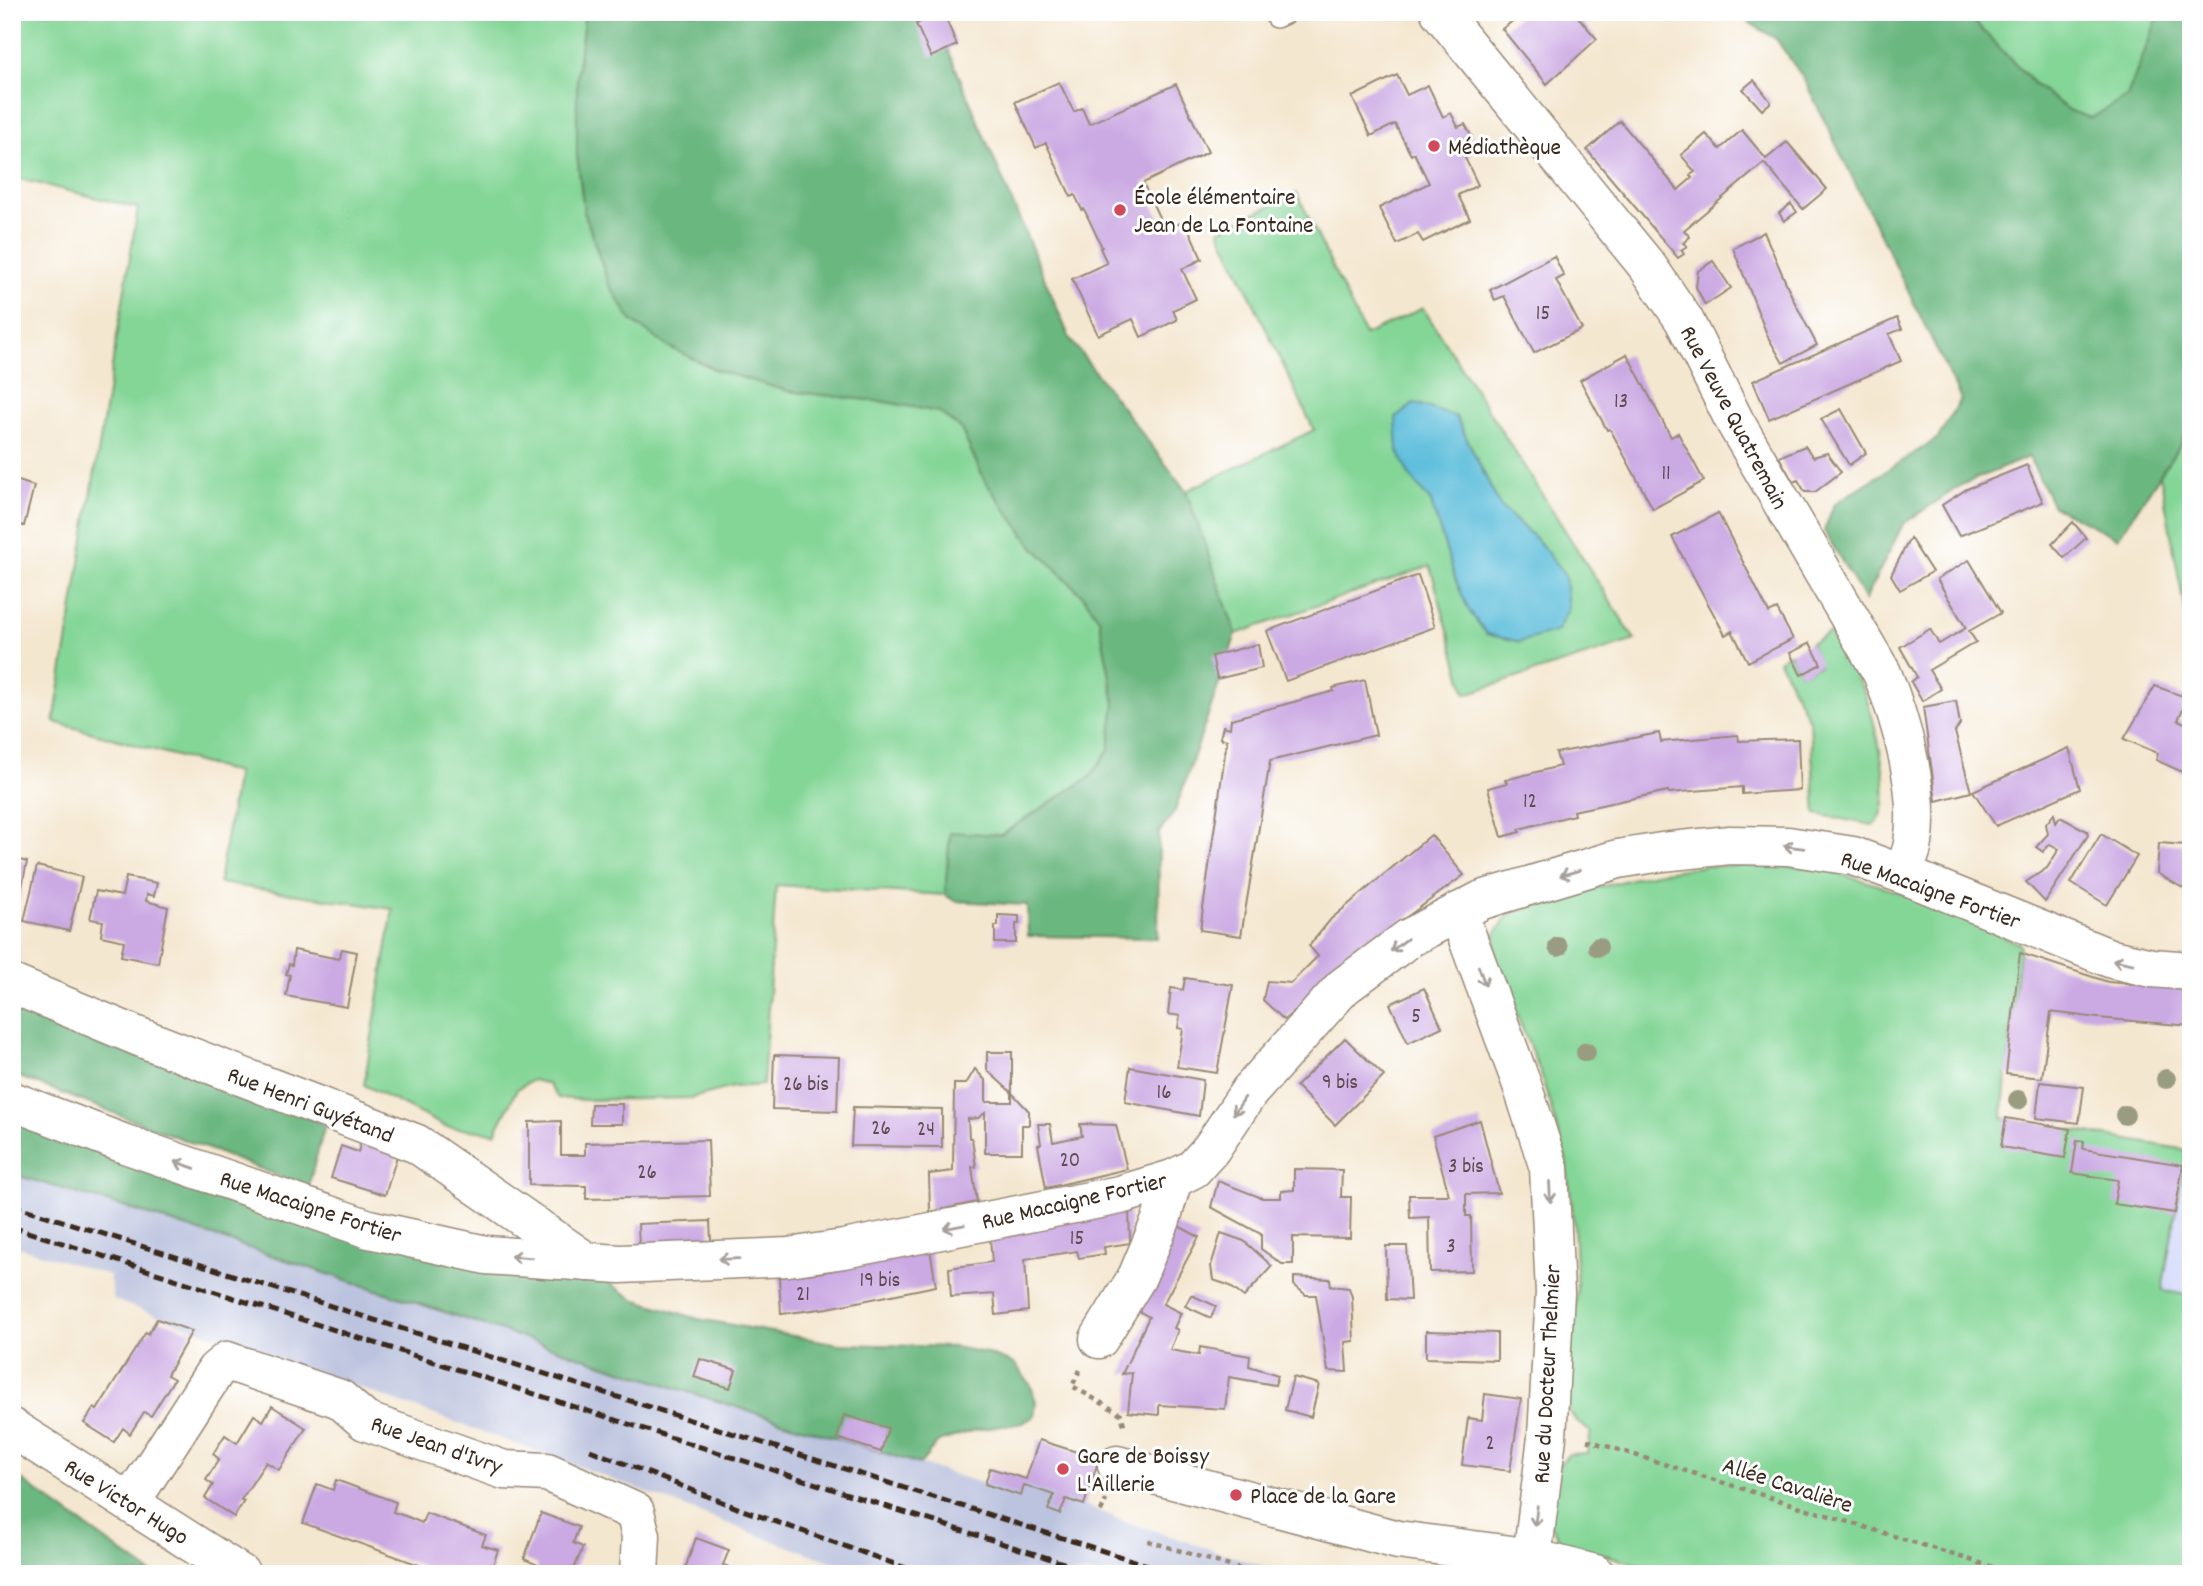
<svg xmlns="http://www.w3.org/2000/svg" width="2203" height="1586" font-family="Dekko,sans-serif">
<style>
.built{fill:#d2d9f9}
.industrial{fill:#bcc3de}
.green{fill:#84d697;stroke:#60805a;stroke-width:2;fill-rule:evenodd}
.forest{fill:#6bb780;stroke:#53704f;stroke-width:2}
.water{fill:#5dbedb;stroke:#4c747c;stroke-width:2}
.building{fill:#cba9e3}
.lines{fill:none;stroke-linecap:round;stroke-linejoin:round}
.lane-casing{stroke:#988877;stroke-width:24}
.street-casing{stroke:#988877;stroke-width:41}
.secondary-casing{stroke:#988877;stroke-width:41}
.path{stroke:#988877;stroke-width:4.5;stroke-dasharray:5 5;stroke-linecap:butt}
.lane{stroke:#fff;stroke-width:21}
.street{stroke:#fff;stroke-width:38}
.secondary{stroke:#fff;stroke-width:38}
.rail{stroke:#3b2a1e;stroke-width:5;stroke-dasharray:10 5;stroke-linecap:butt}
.tree{fill:#9a9c82}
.oneway{stroke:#a79f9a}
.poi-dot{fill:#d1495b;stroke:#fff;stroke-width:2.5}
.labels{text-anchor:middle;stroke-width:6;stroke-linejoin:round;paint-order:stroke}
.number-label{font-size:21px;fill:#5f4a4f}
.poi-label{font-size:24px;fill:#3b2a1e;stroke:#fff;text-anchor:start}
.street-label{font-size:24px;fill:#3b2a1e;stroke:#fff}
</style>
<rect width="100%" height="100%" fill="#fff"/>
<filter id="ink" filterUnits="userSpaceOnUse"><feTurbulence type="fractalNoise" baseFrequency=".0143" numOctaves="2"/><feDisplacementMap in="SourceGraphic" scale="14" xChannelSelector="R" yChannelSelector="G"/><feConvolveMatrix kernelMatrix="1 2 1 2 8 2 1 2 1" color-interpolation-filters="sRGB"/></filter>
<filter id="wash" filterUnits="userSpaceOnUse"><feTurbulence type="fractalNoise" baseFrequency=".00686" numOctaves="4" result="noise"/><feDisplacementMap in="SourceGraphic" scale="28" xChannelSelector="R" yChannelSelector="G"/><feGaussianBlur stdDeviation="1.57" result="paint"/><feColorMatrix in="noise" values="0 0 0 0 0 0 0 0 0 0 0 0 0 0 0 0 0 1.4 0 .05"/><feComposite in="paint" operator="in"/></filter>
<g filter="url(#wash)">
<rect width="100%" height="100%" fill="#f4e7d0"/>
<path class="built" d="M2191,1135V1296L2162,1291L2183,1165Z"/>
<path class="industrial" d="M12,1174L124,1207L688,1392L984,1484L990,1468L1026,1479L1039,1440L1099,1459L1084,1505L1118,1519L1287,1574H868L773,1541L580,1467L114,1300L109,1275L12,1245Z"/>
<g class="green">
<path d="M12,12H585L577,75V155L584,211L609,285L632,321L667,346L718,371L788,391L886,402L939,412L961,429L985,481L1031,544L1082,595L1099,618L1115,704L1109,749L1091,776L1000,835L950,832L945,895L776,885L763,1085L733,1087L691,1098L586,1100L558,1098L548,1084L533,1080L517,1089L495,1133L446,1127L364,1085L393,909L219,883L237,773L54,722L138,208L12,177Z"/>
<path d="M1965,12H2160L2127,97L2091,118L2070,111L2035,85Z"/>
<path d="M1297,193L1365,335L1423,308L1635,640L1466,694L1430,566L1236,634L1186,491L1314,430L1219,230ZM1456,417L1500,506L1540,543L1456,581L1431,502Z"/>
<path d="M2191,416V617L2187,622L2160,474L2183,440Z"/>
<path d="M1830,633C1841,652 1853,670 1863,690C1874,714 1899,810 1873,825L1816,814L1810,722L1779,660L1790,653L1801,674L1820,665L1810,643Z"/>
<path d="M1771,865C1785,866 1800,866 1814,868C1886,882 1954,915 2020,944L2002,1118L2187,1150L2162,1290L2191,1296V1574H1673L1562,1543L1547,1519L1553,1471L1569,1454L1587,1453L1591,1432L1577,1422L1568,1410V1373L1577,1291L1574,1223L1566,1160L1541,1074L1496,964V933L1507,917L1518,911L1564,896L1655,873L1706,866Z"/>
</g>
<g class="forest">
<path d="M585,12H932L1070,339L1186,491L1236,634L1175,811L1159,833L1158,938L1028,936L1027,905L955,901L945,895L950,832L1001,835L1091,776L1109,749L1115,704L1099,618L1082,595L1031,544L985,481L961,429L939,412L886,402L788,391L717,370L667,346L632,321L609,285L584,211L577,155V75Z"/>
<path d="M1732,12H1965L2035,85L2070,111L2091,118L2127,97L2160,12H2191V416L2183,440L2118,538L2053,506L2029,457L1963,484L1903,524L1865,600L1824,531L1834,504L1938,438L1961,399L1804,79L1776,39Z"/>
<path d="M12,996L325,1125L308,1187L12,1074Z"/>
<path d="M12,1120L604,1280L634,1299L698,1319L839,1344L954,1347L985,1353L1015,1364L1031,1386L1036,1402L1034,1416L1023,1423L975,1430L938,1442L920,1464L688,1392L124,1207L12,1174Z"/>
<path d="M12,1473L152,1574H12Z"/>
</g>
<path class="water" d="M1415,403L1456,417L1500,506L1540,543L1565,576L1568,609L1557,631L1520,642L1487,634L1469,611L1456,581L1431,502L1409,475L1398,451L1396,418Z"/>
<g id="blocks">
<g class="building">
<path d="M941,12H943L957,45L931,57L916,24Z"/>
<path d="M1525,12H1574L1597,39L1547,84L1502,29Z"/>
<path d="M1397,75L1407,95L1428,85L1443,117L1451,113L1458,127L1465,124L1472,137L1465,140L1472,154L1465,158L1478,185L1458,195L1470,219L1423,242L1418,234L1397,244L1379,208L1429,183L1414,153L1411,155L1395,124L1371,136L1352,97Z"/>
<path d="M1754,80L1771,102L1762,110L1743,89Z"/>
<path d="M1059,82L1074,112L1082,108L1089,124L1176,84L1208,152L1143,183L1165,230L1185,221L1202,259L1182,269L1196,299L1173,310L1177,320L1141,337L1133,319L1098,335L1072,279L1107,263L1100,248L1102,247L1084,209L1082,210L1075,195L1071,197L1046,143L1036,148L1015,102Z"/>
<path d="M1620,121L1678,190L1692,178L1690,175L1695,172L1681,155L1706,134L1720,149L1742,130L1766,159L1787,142L1827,189L1803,209L1764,163L1684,230L1690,237L1683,243L1687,246L1681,250L1684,254L1678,258L1587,150Z"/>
<path d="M1791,204L1797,212L1784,221L1779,213Z"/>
<path d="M1764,232L1793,299L1817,345L1783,363L1768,337L1733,248Z"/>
<path d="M1554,256L1564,276L1556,280L1582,329L1534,353L1504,296L1495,300L1490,290Z"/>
<path d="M1713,261L1731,288L1705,305L1696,287L1698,271Z"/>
<path d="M1897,318L1902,329L1889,334L1901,361L1769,419L1753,381Z"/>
<path d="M1627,354L1671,437L1678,433L1704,481L1653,509L1610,429L1607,430L1580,380Z"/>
<path d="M1841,409L1866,453L1849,465L1821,419Z"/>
<path d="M1805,446L1813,457L1827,453L1841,472L1815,492H1805L1798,480L1793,482L1779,457Z"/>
<path d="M2027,465L2043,502L1959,536L1942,505L1967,489Z"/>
<path d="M12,479L34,486L24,526L12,523Z"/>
<path d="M1718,513L1769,613L1777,609L1793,639L1748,662L1732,631L1725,635L1672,537Z"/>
<path d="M2073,522L2086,538L2064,558L2052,544Z"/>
<path d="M1910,538L1932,572L1900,590L1891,575Z"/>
<path d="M1969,560L2001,613L1969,631L1976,642L1929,670L1941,689L1922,701L1911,682L1917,677L1900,647L1930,629L1939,644L1966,628L1937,579Z"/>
<path d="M1418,575L1435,627L1286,681L1267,631Z"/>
<path d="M1810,643L1821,664L1801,675L1790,653Z"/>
<path d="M1258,644L1262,668L1217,679L1212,656Z"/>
<path d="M1365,680L1376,735L1270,761L1241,936L1200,930L1227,740L1220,738L1223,726L1230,728L1231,719L1334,691L1333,688Z"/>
<path d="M2155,686L2191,699L2189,705L2185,704L2178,720L2191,726V776L2156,760L2158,753L2124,739Z"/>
<path d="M1956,701L1960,724L1955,732L1971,792L1936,801L1923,707Z"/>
<path d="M1659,733L1661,742L1738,735L1739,741L1798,739L1800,790L1742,794V787L1669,793L1668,791L1573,811L1574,815L1519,829L1520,832L1502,837L1488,788L1507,783L1505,780L1560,766L1556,753Z"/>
<path d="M2069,748L2080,789L1996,826L1973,791Z"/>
<path d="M2054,814L2056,823L2060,817L2087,831L2088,835L2045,902L2026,882L2047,868L2059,849L2050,844L2043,852L2036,847L2048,834L2046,824Z"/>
<path d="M2101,834L2137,856L2107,905L2071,883Z"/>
<path d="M1431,835L1464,875L1381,936L1284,1020L1263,1000L1267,981L1291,983L1318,956L1309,946L1331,919Z"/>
<path d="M2159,843L2186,845V866L2191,865V889L2186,890L2157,873Z"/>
<path d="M12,858L27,862L19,901L12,900Z"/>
<path d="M37,866L82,877L69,931L24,921Z"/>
<path d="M126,877L157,883L154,896L147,894L146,901L168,907L158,963L121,956L124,941L101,936L103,921L90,919L96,891L122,896Z"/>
<path d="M998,915L1019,916V924H1016V943H995V926H998Z"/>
<path d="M342,949L357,952L347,1007L286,996L290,975L286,974L289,964L292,965L294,950L339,959Z"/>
<path d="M2020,953L2108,982L2191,989V1026L2098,1018L2051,1012L2042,1078L2006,1074Z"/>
<path d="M1185,978L1233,985L1217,1073L1177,1067L1183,1029L1178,1028L1180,1016L1168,1014L1171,988L1183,990Z"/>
<path d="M1424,988L1442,1027L1408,1043L1390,1004Z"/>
<path d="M1345,1038L1384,1076L1335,1125L1296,1086Z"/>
<path d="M987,1052H1012V1093L987,1070Z"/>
<path d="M774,1055L839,1057L837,1111L772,1109Z"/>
<path d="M1130,1067L1203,1080L1199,1116L1125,1102Z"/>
<path d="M975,1069L986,1081V1102H1012V1093L1029,1111V1125H1022V1153H985V1113L978,1118L968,1119L969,1138H972L976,1167H972L977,1202L930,1212L929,1174L953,1171L954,1084H966Z"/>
<path d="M2040,1082L2084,1087L2079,1123L2036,1118Z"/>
<path d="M591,1104H622V1124H590Z"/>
<path d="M853,1107L942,1109V1147L851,1146Z"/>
<path d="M2006,1118L2070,1129L2065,1158L2001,1147Z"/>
<path d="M1480,1120L1499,1193L1466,1194V1216H1471L1472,1271L1430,1272L1429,1217L1410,1218L1409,1195H1449L1433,1136Z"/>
<path d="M561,1121V1155H585V1143L708,1140L710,1196L586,1199V1186L529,1185V1122Z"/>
<path d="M1038,1124H1050L1053,1142L1082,1136L1080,1124L1116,1125L1127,1169L1046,1188L1038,1145L1041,1144Z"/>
<path d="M2077,1140L2084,1141L2083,1149L2183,1165L2175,1213L2114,1204L2118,1180L2072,1173Z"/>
<path d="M361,1142L398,1153L385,1195L331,1178L341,1146L358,1152Z"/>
<path d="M1294,1169L1342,1170L1341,1197H1351L1350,1238L1293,1237V1264H1282L1261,1249V1234L1211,1207L1218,1181L1262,1198H1281V1191L1294,1190Z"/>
<path d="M1129,1207L1130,1243L1104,1247L1105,1254L1079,1258L1077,1251L1025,1259L1028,1311L996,1315L994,1294L951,1297L949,1268L992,1262L990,1238Z"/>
<path d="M710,1221L711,1242L639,1248L638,1224Z"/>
<path d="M1171,1222L1199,1237L1163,1304L1181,1313L1174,1328L1178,1330L1170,1350L1199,1355L1200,1347L1250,1356L1249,1366L1278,1375L1275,1385L1229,1377L1225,1409L1159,1405V1415L1128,1412L1132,1373L1122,1374L1149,1317L1126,1304Z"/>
<path d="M1221,1233L1244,1241L1272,1266L1244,1297L1228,1285L1213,1280L1211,1266Z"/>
<path d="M1386,1246H1407L1410,1300L1387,1299Z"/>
<path d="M930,1249L936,1286L828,1308L781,1314L779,1277L824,1272Z"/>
<path d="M1294,1277L1330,1279L1331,1286L1349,1288L1352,1297L1354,1341L1345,1342L1347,1372L1328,1371L1316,1295H1306L1294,1285Z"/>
<path d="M1191,1295L1216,1306L1211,1318L1185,1306Z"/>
<path d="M157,1319L192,1331L167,1375L174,1379L151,1416L144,1412L130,1434L123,1428L114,1442L84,1423L94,1408L97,1410L146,1332L148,1334Z"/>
<path d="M1426,1331L1497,1333V1360L1426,1358Z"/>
<path d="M700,1359L736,1370L730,1388L694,1377Z"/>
<path d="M1293,1377L1319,1384L1311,1417L1285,1410Z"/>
<path d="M1485,1394L1521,1399L1510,1471L1462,1465L1468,1418L1482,1420Z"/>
<path d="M272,1406L306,1428L279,1470L266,1462L241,1500L244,1501L234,1517L205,1498L213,1485L206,1480L219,1459L213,1454L225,1435L237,1443L254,1415L263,1421Z"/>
<path d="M844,1415L888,1428L881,1452L837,1438Z"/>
<path d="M1039,1440L1099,1459L1084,1505L1066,1499L1060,1514L1048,1510L1054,1495L1024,1485L1021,1496L985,1484L990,1468L1026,1479Z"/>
<path d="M336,1480L396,1502L393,1512L408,1517L422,1523L426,1513L486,1535L482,1545L498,1550L490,1574H444L303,1523L317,1484L333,1490Z"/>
<path d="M541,1513L579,1527L573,1543L583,1547L572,1574H535L538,1565L524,1559Z"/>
<path d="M696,1538L729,1550L723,1565L729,1567L726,1574H683Z"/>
</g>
</g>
</g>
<g filter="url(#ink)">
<use href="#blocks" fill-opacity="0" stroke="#988877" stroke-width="2"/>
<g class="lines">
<g class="lane-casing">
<path id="lane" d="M1276,17L1287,12"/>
</g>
<g class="street-casing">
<g id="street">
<path d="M1440,12L1648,267L1684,320L1735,422L1882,673C1901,721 1922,792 1913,843C1912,853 1906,864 1902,874"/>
<path d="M1458,912L1522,1085L1549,1168L1555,1293L1547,1437L1532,1558"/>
<path d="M12,984L137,1036L417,1144L587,1262"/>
<path d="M12,1101L125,1144L369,1229L486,1255L620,1264L788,1257L844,1249L1120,1195L1173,1179L1193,1169L1211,1149L1249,1092L1343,987L1409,938L1482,900L1618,859L1662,852L1730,845L1788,846L1853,856L1902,874L2112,959L2152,968L2191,971"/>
<path d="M1099,1339L1137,1277L1161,1220L1173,1179"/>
<path d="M1117,1465L1398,1540L1532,1558L1595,1574"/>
<path d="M130,1503L216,1370L227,1361L340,1399L365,1421L504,1470L547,1472L635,1512L641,1536L639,1574"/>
</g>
</g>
<g class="secondary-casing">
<path id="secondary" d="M12,1428L241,1574"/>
</g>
<g class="path">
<path d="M1080,1370L1072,1386L1121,1414L1125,1428"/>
<path d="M1587,1440L2015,1574"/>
<path d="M1101,1512L1106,1500"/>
<path d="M1148,1541L1233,1567"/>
<path d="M1231,1574L1233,1567L1250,1572"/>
</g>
<use href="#lane" class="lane"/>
<use href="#street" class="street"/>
<use href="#secondary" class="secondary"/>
<g class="rail">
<path d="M12,1205L1176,1574"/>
<path d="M12,1227L1098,1574"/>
<path d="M590,1450L740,1509L923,1574"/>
</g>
</g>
<g class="tree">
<circle cx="1558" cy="947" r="10"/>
<circle cx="1598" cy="947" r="10"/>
<circle cx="1586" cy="1052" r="10"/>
<circle cx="2166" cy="1079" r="10"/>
<circle cx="2018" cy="1100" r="10"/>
<circle cx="2125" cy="1115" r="10"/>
</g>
<defs><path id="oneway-shaft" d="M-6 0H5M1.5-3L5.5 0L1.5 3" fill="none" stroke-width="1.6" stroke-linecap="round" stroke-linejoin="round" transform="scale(1.75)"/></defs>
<g class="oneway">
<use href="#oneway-shaft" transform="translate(1794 847) rotate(-173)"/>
<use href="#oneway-shaft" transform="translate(1570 873) rotate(164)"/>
<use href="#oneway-shaft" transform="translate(1399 945) rotate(143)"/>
<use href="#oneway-shaft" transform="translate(2123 962) rotate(-168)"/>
<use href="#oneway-shaft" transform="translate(1482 976) rotate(70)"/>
<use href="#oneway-shaft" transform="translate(1239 1106) rotate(124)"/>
<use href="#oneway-shaft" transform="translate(185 1165) rotate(-161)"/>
<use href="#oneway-shaft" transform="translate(1550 1192) rotate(87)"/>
<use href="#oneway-shaft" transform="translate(954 1227) rotate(169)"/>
<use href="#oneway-shaft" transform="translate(521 1257) rotate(-175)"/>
<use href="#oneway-shaft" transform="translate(729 1259) rotate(178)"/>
<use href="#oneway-shaft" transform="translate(1536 1516) rotate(97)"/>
</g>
</g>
<g class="poi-dot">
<circle cx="1434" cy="146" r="7"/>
<circle cx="1120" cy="210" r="7"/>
<circle cx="1063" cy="1469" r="7"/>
<circle cx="1236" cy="1495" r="7"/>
</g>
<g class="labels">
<g class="number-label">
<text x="1543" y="319">15</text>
<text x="1621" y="407">13</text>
<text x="1666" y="479">11</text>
<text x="1530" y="807">12</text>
<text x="1416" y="1022">5</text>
<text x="1340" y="1088">9 bis</text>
<text x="806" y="1090">26 bis</text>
<text x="1164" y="1098">16</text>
<text x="881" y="1134">26</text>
<text x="926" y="1135">24</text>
<text x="1070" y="1166">20</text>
<text x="1466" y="1172">3 bis</text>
<text x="647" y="1178">26</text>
<text x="1077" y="1244">15</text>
<text x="1451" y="1252">3</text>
<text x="880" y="1286">19 bis</text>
<text x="803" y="1300">21</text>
<text x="1490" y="1449">2</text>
</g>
<g class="poi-label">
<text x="1448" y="154">Médiathèque</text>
<text x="1134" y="204">École élémentaire<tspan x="1134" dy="28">Jean de La Fontaine</tspan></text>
<text x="1077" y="1463">Gare de Boissy<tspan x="1077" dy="28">L'Aillerie</tspan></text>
<text x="1250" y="1503">Place de la Gare</text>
</g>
<g class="street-label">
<text transform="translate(1735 417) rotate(62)" y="8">Rue Veuve Quatremain</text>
<text transform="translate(1931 889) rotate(20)" y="8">Rue Macaigne Fortier</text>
<text transform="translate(311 1104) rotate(21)" y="8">Rue Henri Guyétand</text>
<text transform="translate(1074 1200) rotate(-13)" y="8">Rue Macaigne Fortier</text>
<text transform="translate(311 1206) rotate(18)" y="8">Rue Macaigne Fortier</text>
<text transform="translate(1546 1374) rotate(-87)" y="8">Rue du Docteur Thelmier</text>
<text transform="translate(437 1444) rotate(19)" y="8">Rue Jean d'Ivry</text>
<text transform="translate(1788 1484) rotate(18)" y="8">Allée Cavalière</text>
<text transform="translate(127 1501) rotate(32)" y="8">Rue Victor Hugo</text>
</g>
</g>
<rect width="2203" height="1586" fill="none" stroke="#fff" stroke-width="42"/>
</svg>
